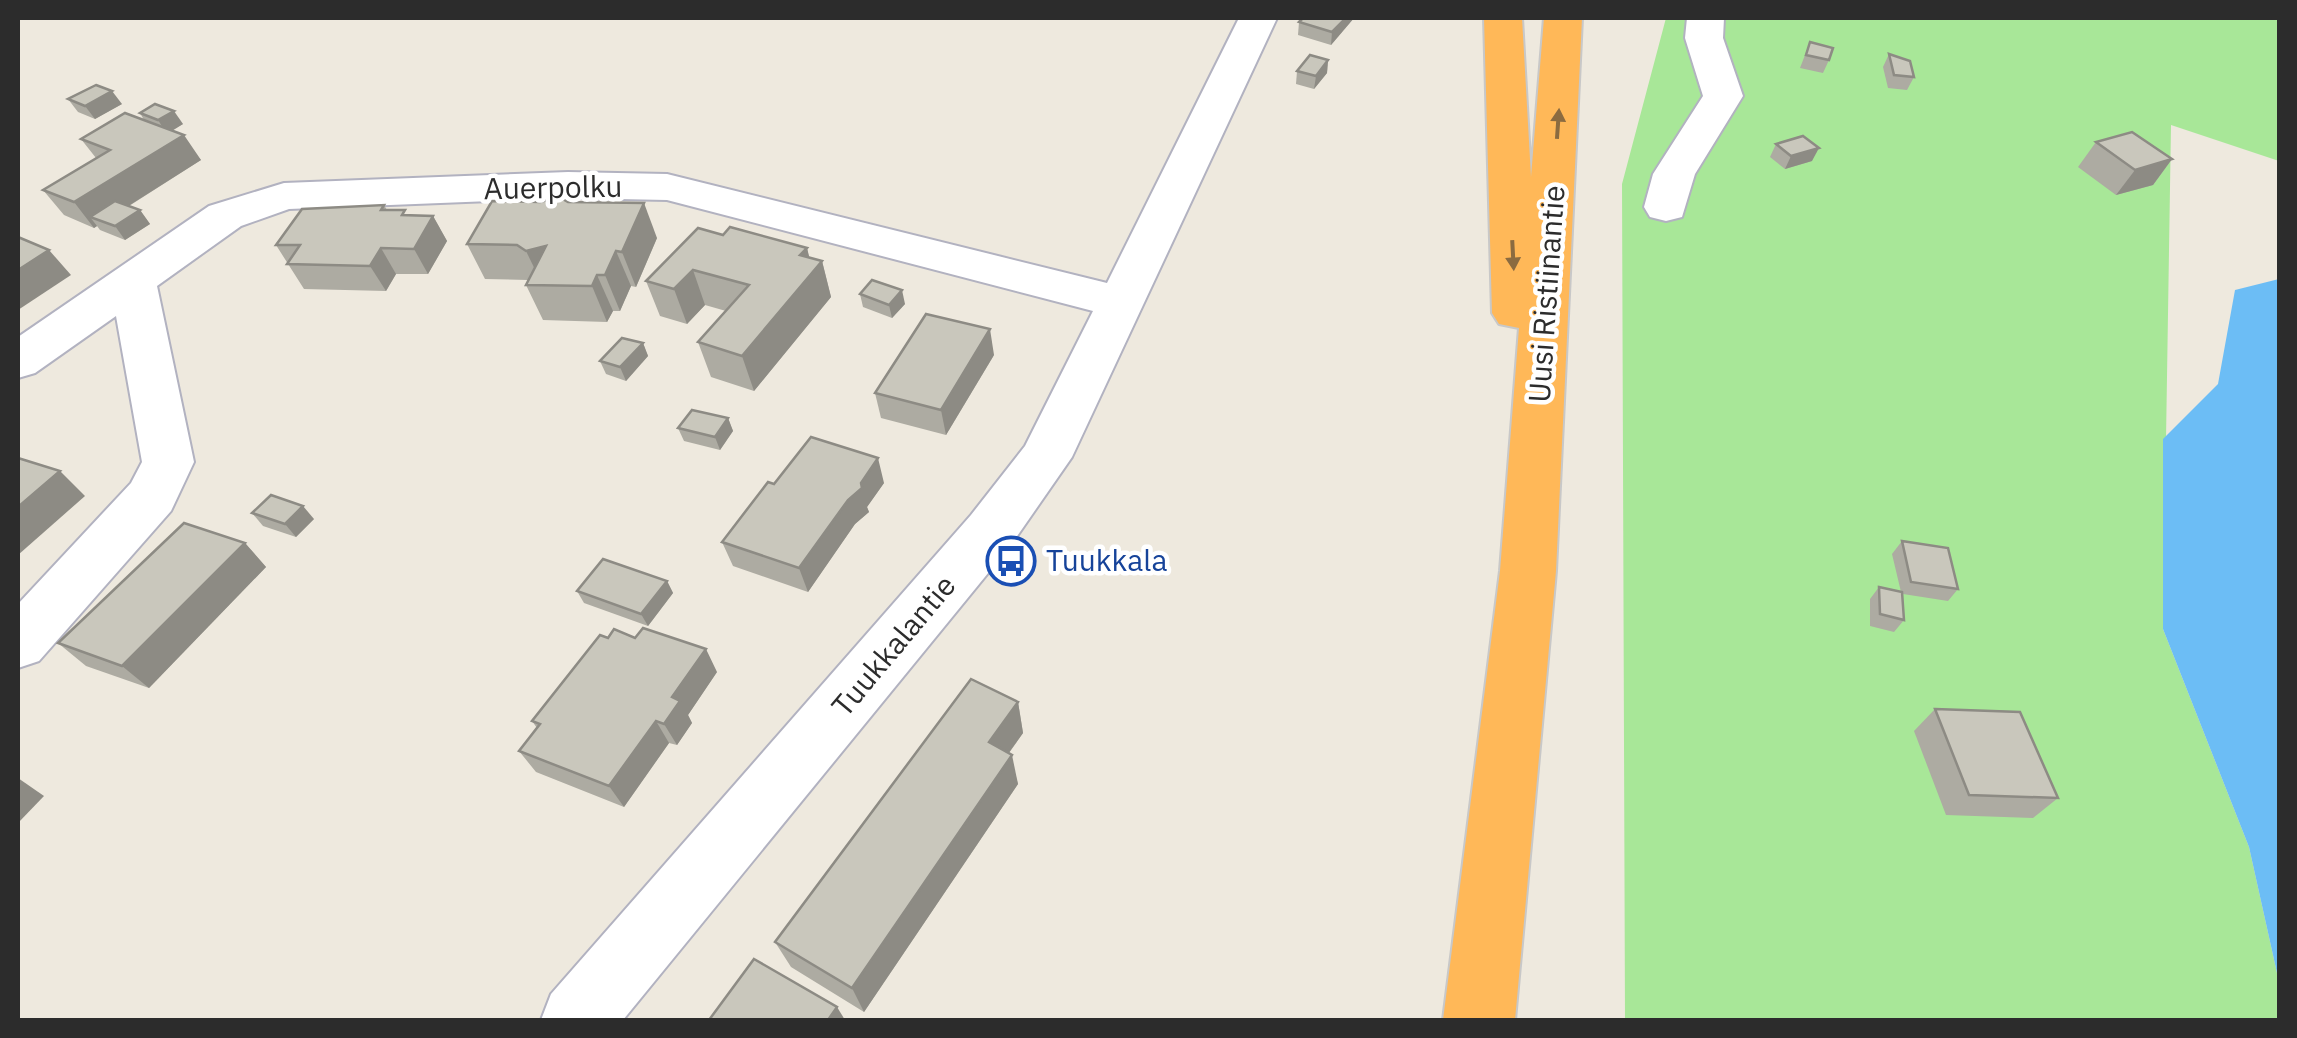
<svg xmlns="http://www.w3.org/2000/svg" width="2297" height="1038" font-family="'IBM Plex Sans',sans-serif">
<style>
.green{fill:#a8e798}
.water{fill:#6cbdf5}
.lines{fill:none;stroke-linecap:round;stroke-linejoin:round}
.minor-casing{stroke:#b2b2c0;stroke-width:4}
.highway-casing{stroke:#c8c8c8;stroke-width:4}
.minor{fill:#fff;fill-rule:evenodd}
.highway{fill:#ffb858;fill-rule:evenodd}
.wall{fill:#adaba2}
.shaded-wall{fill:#8d8b84}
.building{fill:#c9c7bc;stroke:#8d8b84;stroke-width:2.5}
.oneway{fill:#8b6b40}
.labels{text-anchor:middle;stroke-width:9;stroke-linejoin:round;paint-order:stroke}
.street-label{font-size:30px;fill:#2c2c2c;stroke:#fff}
.transit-label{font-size:30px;fill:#164399;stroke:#fff;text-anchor:start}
</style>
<rect width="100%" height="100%" fill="#eee9de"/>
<path class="green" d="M1666,18H2279V161L2171,125L2163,629L2249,847L2279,982V1020H1625L1622,184Z"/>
<path class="water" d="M2279,279H2280L2279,982L2249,847L2163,629V439L2218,384L2235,290Z"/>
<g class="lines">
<g class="minor-casing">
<g id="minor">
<path d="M1239,18H1277L1072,457L1011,545L623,1020H541L551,994L971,515L1025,446L1093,311L667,200L568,198L289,209L241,226L157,286L194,462L171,511L39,661L18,668V604L131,483L142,462L116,316L35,373L18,378V337L209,206L284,183L568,172L667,174L1107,283Z"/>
<path d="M1687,18H1724L1723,38L1743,96L1695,174L1682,217L1666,221L1650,217L1644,207L1653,174L1703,96L1685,38Z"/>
</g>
</g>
<g class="highway-casing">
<path id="highway" d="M1484,18H1522L1531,177L1544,18H1582L1556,571L1515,1020H1443L1500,571L1519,328L1499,324L1492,313Z"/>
</g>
<use href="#minor" class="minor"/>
<use href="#highway" class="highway"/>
</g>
<g class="wall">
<path d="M1303,18H1354L1331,45L1298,35L1299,22Z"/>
<path d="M1810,42L1829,60L1823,73L1800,68Z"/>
<path d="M1889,54L1914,77L1907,90L1888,88L1883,67Z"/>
<path d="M1328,60L1327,73L1314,89L1296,84L1297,71Z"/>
<path d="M68,99L122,104L95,119L78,112Z"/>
<path d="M140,113L183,124L172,130L201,160L129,206L140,210L150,224L125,240L100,230L97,226L94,228L64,215L43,190L96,158L81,139L144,120Z"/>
<path d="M2096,142L2172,159L2153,185L2116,195L2078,167Z"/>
<path d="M1776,144L1812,161L1785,169L1770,157Z"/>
<path d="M568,202L657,238L636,287L631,286L620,311H613L607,322L543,320L526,285L528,280L485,279L467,244Z"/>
<path d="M384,205L387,210L408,215L433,216L447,241L428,274H396L386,291L304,289L276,245Z"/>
<path d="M723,235L807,248L809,258L822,261L831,297L754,391L711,377L698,342L726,311L705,305L687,324L660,316L646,281Z"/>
<path d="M860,294L905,304L892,318L863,307Z"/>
<path d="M643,343L648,356L626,381L606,374L600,361Z"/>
<path d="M994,355L946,435L881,418L875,393Z"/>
<path d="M728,418L733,431L720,450L684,441L678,428Z"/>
<path d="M884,483L867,507L869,512L855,524L808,592L733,566L722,542L774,484Z"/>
<path d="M252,513L314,519L296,537L263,526Z"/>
<path d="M1902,541L1958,589L1948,601L1903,594L1904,620L1894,632L1870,626V599L1879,587L1901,592L1892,554Z"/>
<path d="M245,543L266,567L149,688L86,666L58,643Z"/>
<path d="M667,581L673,593L648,626L584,603L577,591Z"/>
<path d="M717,672L688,715L692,723L677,745L669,743L624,807L536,772L519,751L537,728L532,721Z"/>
<path d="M1018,702L1023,733L1009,753L1018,784L864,1012L791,967L775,942Z"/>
<path d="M1935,709L2058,798L2033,818L1946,815L1914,731Z"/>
</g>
<g class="shaded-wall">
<path d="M1346,18H1354L1331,45L1332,32Z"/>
<path d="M1328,60L1327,73L1314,89L1316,76Z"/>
<path d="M112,91L122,104L95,119L85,106Z"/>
<path d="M174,111L183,124L167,134L158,120Z"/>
<path d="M184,135L201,160L103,222L90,217L97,226L94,228L74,202Z"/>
<path d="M1819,148L1812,161L1785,169L1791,156Z"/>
<path d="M2172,159L2153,185L2116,195L2135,170Z"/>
<path d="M644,203L657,238L636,287L622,252Z"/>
<path d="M140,210L150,224L125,240L115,226Z"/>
<path d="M433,216L447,241L428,274L414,249Z"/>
<path d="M546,246L543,286L526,251Z"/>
<path d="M381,248L396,274L386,291L370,266Z"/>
<path d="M807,248L813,272L822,261L831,297L754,391L742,356L800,255Z"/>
<path d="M49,250L71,275L18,310V270Z"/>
<path d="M616,251L631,286L620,311L605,275Z"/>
<path d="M693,270L705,305L687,324L674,289Z"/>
<path d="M597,275L613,311L607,322L592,286Z"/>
<path d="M902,290L905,304L892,318L889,305Z"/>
<path d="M990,329L994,355L946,435L941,410Z"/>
<path d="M643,343L648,356L626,381L620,367Z"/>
<path d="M728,418L733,431L720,450L715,437Z"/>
<path d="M878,458L884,483L867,507L869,512L855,524L808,592L799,568Z"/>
<path d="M60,471L85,496L18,555V507Z"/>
<path d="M303,506L314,519L296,537L285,524Z"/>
<path d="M245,543L266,567L149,688L122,666Z"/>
<path d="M667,581L673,593L648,626L641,614Z"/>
<path d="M706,649L717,672L688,715L692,723L677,745L664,724L672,697Z"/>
<path d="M1018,702L1023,733L995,772L989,742Z"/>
<path d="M656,721L669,743L624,807L609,786Z"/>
<path d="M1012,755L1018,784L864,1012L852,988Z"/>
<path d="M18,778L44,796L18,823Z"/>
<path d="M837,1007L845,1020H828Z"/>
</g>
<g class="building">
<path d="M1303,18H1346L1332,32L1299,22Z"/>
<path d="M1810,42L1833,48L1829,60L1806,55Z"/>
<path d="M1889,54L1910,61L1914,77L1894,75Z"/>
<path d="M1310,55L1328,60L1316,76L1297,71Z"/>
<path d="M96,85L112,91L85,106L68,99Z"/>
<path d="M155,104L174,111L158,120L140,113Z"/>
<path d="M125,113L184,135L74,202L43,190L110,150L81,139Z"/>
<path d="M2132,132L2172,159L2135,170L2096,142Z"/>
<path d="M1803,136L1819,148L1791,156L1776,144Z"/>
<path d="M559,197L568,202L644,203L622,252L616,251L605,275H597L592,286L526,285L546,246L526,251L517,245L467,244L492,201L540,202Z"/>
<path d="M115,201L140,210L115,226L90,217Z"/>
<path d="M384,205L381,210H405L402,215L433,216L414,249L381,248L370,266L287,264L300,245H276L302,209Z"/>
<path d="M730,227L807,248L800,255L822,261L742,356L698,342L749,285L693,270L674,289L646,281L698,228L723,235Z"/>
<path d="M18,237L49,250L18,270Z"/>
<path d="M872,280L902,290L889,305L860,294Z"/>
<path d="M926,314L990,329L941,410L875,393Z"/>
<path d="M622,338L643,343L620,367L600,361Z"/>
<path d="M692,410L728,418L715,437L678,428Z"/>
<path d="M811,437L878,458L861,483L862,488L848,500L799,568L722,542L768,482L774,484Z"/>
<path d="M18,458L60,471L18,507Z"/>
<path d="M271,495L303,506L285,524L252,513Z"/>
<path d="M184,523L245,543L122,666L58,643Z"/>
<path d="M1902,541L1948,548L1958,589L1911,582Z"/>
<path d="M603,559L667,581L641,614L577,591Z"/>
<path d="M1879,587L1902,592L1904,620L1880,614Z"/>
<path d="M643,628L706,649L672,697L680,701L664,724L656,721L609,786L519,751L540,724L532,721L600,635L608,638L614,629L635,638Z"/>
<path d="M971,679L1018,702L989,742L1012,755L852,988L775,942Z"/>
<path d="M1935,709L2020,712L2058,798L1969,795Z"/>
<path d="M754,959L837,1007L828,1020H709Z"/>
</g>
<defs><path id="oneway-solid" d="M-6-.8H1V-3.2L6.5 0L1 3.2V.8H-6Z" transform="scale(2.5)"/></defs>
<g class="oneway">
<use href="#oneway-solid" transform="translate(1558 124) rotate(-86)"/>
<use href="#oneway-solid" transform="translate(1513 255) rotate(87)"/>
</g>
<defs>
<g id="bus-ring" transform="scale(2.5)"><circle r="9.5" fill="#fff" stroke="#1a4fb4" stroke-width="1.5"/><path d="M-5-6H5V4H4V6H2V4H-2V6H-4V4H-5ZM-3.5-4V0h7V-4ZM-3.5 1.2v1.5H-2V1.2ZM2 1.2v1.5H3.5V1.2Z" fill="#1a4fb4"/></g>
</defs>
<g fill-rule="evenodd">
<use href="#bus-ring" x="1011" y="561"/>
</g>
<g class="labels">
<g class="street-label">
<text transform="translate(553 188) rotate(-1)" y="10">Auerpolku</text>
<text transform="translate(1547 294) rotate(-86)" y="10">Uusi Ristiinantie</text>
<text transform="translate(894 646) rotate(-50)" y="10">Tuukkalantie</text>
</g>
<g class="transit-label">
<text x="1046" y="571">Tuukkala</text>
</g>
</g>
<rect width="2297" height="1038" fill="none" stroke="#2c2c2c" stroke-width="40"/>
</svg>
